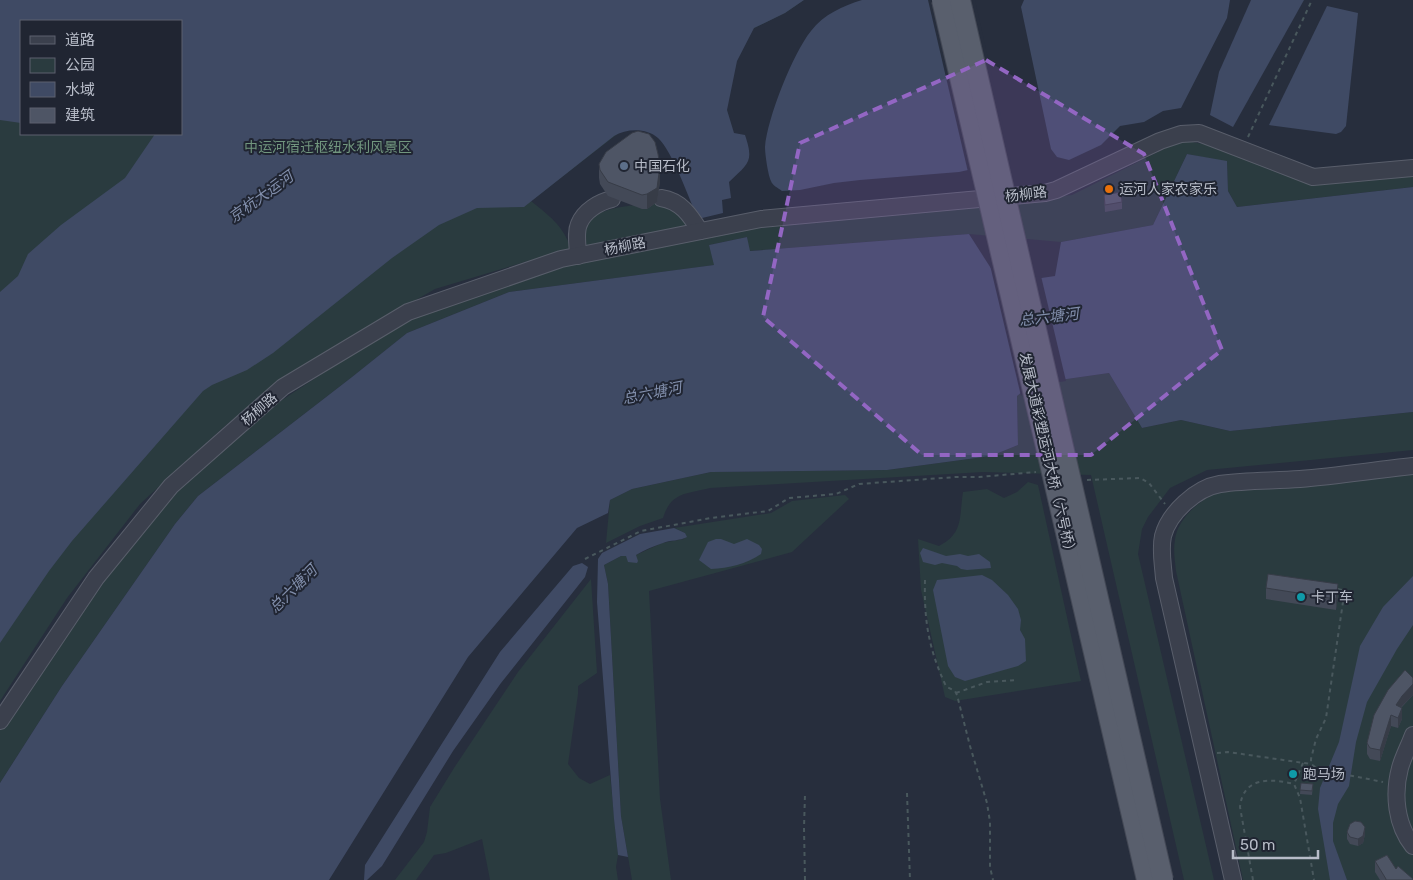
<svg xmlns="http://www.w3.org/2000/svg" width="1413" height="880" font-family="Rubik,'Noto Sans SC',sans-serif">
<style>
.green{fill:#2a3b3f;fill-rule:evenodd}
.water{fill:#3f4a64}
.pier{fill:#272e3d}
.lines{fill:none;stroke-linecap:round;stroke-linejoin:round}
.minor-casing{stroke:#595e6b;stroke-width:18}
.path{stroke:#49585d;stroke-width:2;stroke-dasharray:4 4;stroke-linecap:butt}
.minor{stroke:#3b404d;stroke-width:16}
.major-bridge-casing{stroke:#444956;stroke-width:22;stroke-linecap:butt}
.major-bridge{stroke:#595f6d;stroke-width:20}
.wall{fill:#434957}
.shaded-wall{fill:#373c47}
.building{fill:#4e5565;stroke:#373c47}
.marked{fill:#9366c3;fill-opacity:0.2;stroke:#9366c3;stroke-width:4;stroke-dasharray:10 6;stroke-linejoin:round}
.service-dot{fill:#5c6f8a;stroke:#202532;stroke-width:2}
.food-dot{fill:#e8710a;stroke:#202532;stroke-width:2}
.culture-dot{fill:#0f9aa8;stroke:#202532;stroke-width:2}
.labels{text-anchor:middle;stroke-width:4;stroke-linejoin:round;paint-order:stroke}
.park-label{font-size:14px;fill:#71967e;stroke:#202532}
.poi-label{font-size:14px;fill:#b7bcc8;stroke:#202532;text-anchor:start}
.street-label{font-size:14px;fill:#b7bcc8;stroke:#202532}
.water-label{font-size:15px;font-style:italic;fill:#828fac;stroke:#202532}
</style>
<rect width="100%" height="100%" fill="#272e3d"/>
<g class="green">
<path d="M0,0H804L785,13L754,28L531,201C549,216 562,224 571,248L435,289L308,362L226,425L140,504L67,598L0,701ZM21,21H181V134H21Z"/>
<path d="M1182,140L1208,145L1306,182L1413,171V187L1237,207L1228,191L1227,162L1187,154L1153,225L1061,242L969,234L749,251L747,237L709,245L715,265L509,292L407,333L352,377L198,496L175,524L62,686L0,783V729L77,614L159,510L191,476L276,404L407,318L573,263L706,234L1072,195Z"/>
<path d="M661,203L670,204L692,225L583,249C583,244 581,238 582,233C586,205 640,205 661,203Z"/>
<path d="M1109,373L1142,428L1181,420L1230,431L1413,412V450L1207,470L1170,488L1148,517L1142,529L1138,554L1214,880H1184L1091,475L983,472L710,488C686,494 671,492 663,518L640,526L606,543L610,500L632,489L711,472L887,470L991,456L1018,445L1017,396L1032,384Z"/>
<path d="M1413,471V880H1243L1176,571C1175,561 1173,550 1175,540C1177,520 1198,501 1215,494C1222,492 1231,491 1238,490Z"/>
<path d="M1028,482L1038,485L1081,681L955,701L945,697L921,590L918,539L939,546C964,533 959,517 963,492L987,489L1004,498L1017,492Z"/>
<path d="M845,495L849,499L792,552L649,591L660,799L671,880H632L621,816L608,584L604,565L621,556L636,555L662,543L684,539L685,533L674,528L771,513L792,501Z"/>
<path d="M591,579L597,673L578,686V694L568,764L579,778L590,784L610,775L618,855L616,867L618,880H490L482,839L446,853L434,855L416,880H395L424,842L427,832L430,807L454,768L518,672Z"/>
</g>
<g class="water">
<path d="M0,0H804L785,13L754,28L737,61L727,110L734,133L745,135C754,162 749,163 729,182L731,198L722,200L723,213L698,219C690,201 672,150 658,138C647,128 627,128 614,136L524,207L477,208L439,225L392,258L273,353L247,370L212,385L203,391L72,541L49,571L0,643V292L18,276L28,254L61,225L125,178L155,134H181V21H21V123L0,120Z"/>
<path d="M862,0H972L1009,161L959,172L860,180L834,183L800,190L782,191C778,188 772,185 771,181C768,175 765,154 765,147C767,119 793,53 811,31C824,14 843,6 862,0Z"/>
<path d="M1024,0H1230L1227,18L1181,108L1163,111L1144,122L1120,126L1101,145L1069,160L1057,157L1051,149L1021,7Z"/>
<path d="M1251,0H1304L1233,127L1210,115L1219,72Z"/>
<path d="M1327,6L1358,13L1346,126L1341,132L1336,134L1269,125Z"/>
<path d="M1187,154L1227,161L1228,191L1237,207L1413,187V412L1230,431L1181,420L1142,428L1109,373L1032,384L1017,396L1018,445L991,456L887,470L711,472L632,489L610,500L608,513L577,528L468,657L329,880H0V783L62,686L175,524L198,496L352,377L407,333L509,292L714,265L709,245L747,237L750,251L969,234L1001,284L1055,276L1061,242L1153,225Z"/>
<path d="M674,528L685,533L687,537C680,541 670,540 663,543C654,546 644,550 636,555L638,561L637,563L628,562L626,556H621L604,565L608,584L621,816L628,857L618,855L614,819L597,602L598,559L602,553L640,534Z"/>
<path d="M716,539H721L734,544L747,539L759,545L762,549L761,554C746,564 729,568 711,569L699,560L708,542Z"/>
<path d="M923,548L946,556L960,554L968,556L979,554L990,562L991,568L967,570L961,569L957,566L942,563L935,565L923,562L920,553Z"/>
<path d="M582,563L588,567L585,577L501,683L453,751L382,866L367,880H364L365,865L500,652L573,566Z"/>
<path d="M982,575L992,580L1008,595L1018,609L1021,620L1020,630L1025,639L1026,661L1018,666L965,681L955,677L948,666L933,590L937,580Z"/>
<path d="M1413,576V625L1397,649L1367,702L1356,742L1349,786L1338,804L1333,823V841L1347,880H1330L1318,809L1320,788L1339,742L1360,646L1383,607Z"/>
</g>
<g class="pier">
<path d="M928,0H975L1011,161L1009,163L968,172Z"/>
<path d="M989,261L1002,282L1041,276L1066,381L1033,386L1021,396Z"/>
</g>
<g class="lines">
<g class="minor-casing">
<g id="minor">
<path d="M661,198C681,201 690,215 700,231"/>
<path d="M578,256C578,246 575,233 579,224C584,211 599,202 612,199"/>
<path d="M0,721L96,578L171,486L283,387L408,312L561,259L761,219L1045,193L1056,190L1160,141L1181,134L1199,133L1313,177L1413,168"/>
<path d="M1413,735C1409,746 1403,757 1400,768C1393,794 1396,825 1413,846"/>
<path d="M1233,880L1164,578C1163,564 1160,550 1163,536C1169,513 1196,488 1220,484C1246,480 1273,481 1300,479C1337,476 1375,470 1413,466"/>
</g>
</g>
<g class="path">
<path d="M1248,137L1312,0"/>
<path d="M1087,480L1140,478L1149,483L1165,504"/>
<path d="M585,559L641,531L711,518L768,511L789,498L836,494L859,484L956,477H979L1036,472"/>
<path d="M925,580C924,619 928,647 945,684L947,687L955,691L957,695L970,746L987,803L990,822V867L993,880"/>
<path d="M1338,589L1342,590L1344,595L1326,718L1316,739L1311,759V764L1318,769L1383,782"/>
<path d="M956,693L987,682L1016,680"/>
<path d="M1217,753L1228,752L1311,764"/>
<path d="M1303,763L1294,784L1300,798L1314,880"/>
<path d="M907,793L910,880"/>
<path d="M805,880L804,828L805,794"/>
<path d="M1253,880L1240,807C1243,777 1270,778 1294,784"/>
</g>
<use href="#minor" class="minor"/>
<g class="major-bridge-casing">
<g id="major-bridge">
<path d="M942,0L1147,880"/>
<path d="M960,0L1163,880"/>
</g>
</g>
<use href="#major-bridge" class="major-bridge"/>
</g>
<g class="wall">
<path d="M599,164L660,181L657,202L647,209H642L608,196L600,184L599,178Z"/>
<path d="M1104,195L1122,202V209L1105,212Z"/>
<path d="M1266,588L1338,595L1336,610L1266,599Z"/>
<path d="M1413,678V695L1401,708L1402,719L1398,728L1391,726L1380,761L1370,759L1367,754V743Z"/>
<path d="M1301,783L1313,784L1312,795L1300,794Z"/>
<path d="M1347,832L1365,834L1363,843L1358,846L1350,844L1347,839Z"/>
<path d="M1375,861L1396,869L1413,880H1380L1375,872Z"/>
</g>
<g class="shaded-wall">
<path d="M660,166V181L657,202L647,209V194Z"/>
<path d="M1338,584V595L1336,610V599Z"/>
<path d="M1413,684V695L1402,706L1396,716V705L1402,696Z"/>
<path d="M1402,708V719L1398,728V718Z"/>
<path d="M1391,715V726L1380,761V750Z"/>
<path d="M1365,827V834L1363,843L1358,846V839Z"/>
</g>
<g class="building">
<path d="M638,131L649,134L655,142L658,154L660,166L657,188L647,194L642,195L608,182L600,170L599,164L606,152L632,133Z"/>
<path d="M1121,192L1122,202L1105,205L1104,195Z"/>
<path d="M1268,574L1338,584L1336,599L1266,588Z"/>
<path d="M1405,670L1413,678V684L1402,696L1396,705L1402,708L1398,718L1391,715L1380,750L1370,748L1367,743L1374,715L1388,690Z"/>
<path d="M1301,783L1313,784L1312,791L1300,790Z"/>
<path d="M1355,821L1361,822L1365,827L1363,836L1358,839L1350,837L1347,832L1350,824Z"/>
<path d="M1387,855L1396,869L1398,866L1413,879V880H1386V879L1375,861Z"/>
</g>
<path class="marked" d="M986,60L1144,154L1222,350L1091,455H922L763,317L800,143Z"/>
<circle class="service-dot" cx="624" cy="166" r="5"/>
<circle class="food-dot" cx="1109" cy="189" r="5"/>
<g class="culture-dot">
<circle cx="1301" cy="597" r="5"/>
<circle cx="1293" cy="774" r="5"/>
</g>
<g class="labels">
<g class="park-label">
<text x="328" y="152">中运河宿迁枢纽水利风景区</text>
</g>
<g class="poi-label">
<text x="634" y="171">中国石化</text>
<text x="1119" y="194">运河人家农家乐</text>
<text x="1311" y="602">卡丁车</text>
<text x="1303" y="779">跑马场</text>
</g>
<g class="street-label">
<text transform="translate(1026 194) rotate(-7)" y="5">杨柳路</text>
<text transform="translate(625 246) rotate(-11)" y="5">杨柳路</text>
<text transform="translate(259 409) rotate(-41)" y="5">杨柳路</text>
<text transform="translate(1048 455) rotate(77)" y="5">发展大道彩塑运河大桥（六号桥）</text>
</g>
<g class="water-label">
<text transform="translate(261 197) rotate(-36)" y="5">京杭大运河</text>
<text transform="translate(1049 317) rotate(-7)" y="5">总六塘河</text>
<text transform="translate(652 393) rotate(-11)" y="5">总六塘河</text>
<text transform="translate(293 589) rotate(-45)" y="5">总六塘河</text>
</g>
</g>
<rect x="20" y="20" width="162" height="115" fill="#202532" stroke="#5c616e"/>
<rect x="30" y="36" width="25" height="8" fill="#3b404d" stroke="#5c616e"/>
<text x="65" y="45" font-size="15" fill="#b7bcc8">道路</text>
<rect x="30" y="58" width="25" height="15" fill="#2a3b3f" stroke="#5c616e"/>
<text x="65" y="70" font-size="15" fill="#b7bcc8">公园</text>
<rect x="30" y="82" width="25" height="15" fill="#3f4a64" stroke="#5c616e"/>
<text x="65" y="95" font-size="15" fill="#b7bcc8">水域</text>
<rect x="30" y="108" width="25" height="15" fill="#4e5565" stroke="#5c616e"/>
<text x="65" y="120" font-size="15" fill="#b7bcc8">建筑</text>
<path d="M1233 850v8h85v-8" fill="none" stroke="#b7bcc8" stroke-width="2.5"/>
<text x="1240" y="850" font-size="15" fill="#b7bcc8" stroke="#202532" stroke-width="4" paint-order="stroke">50 m</text>
</svg>
